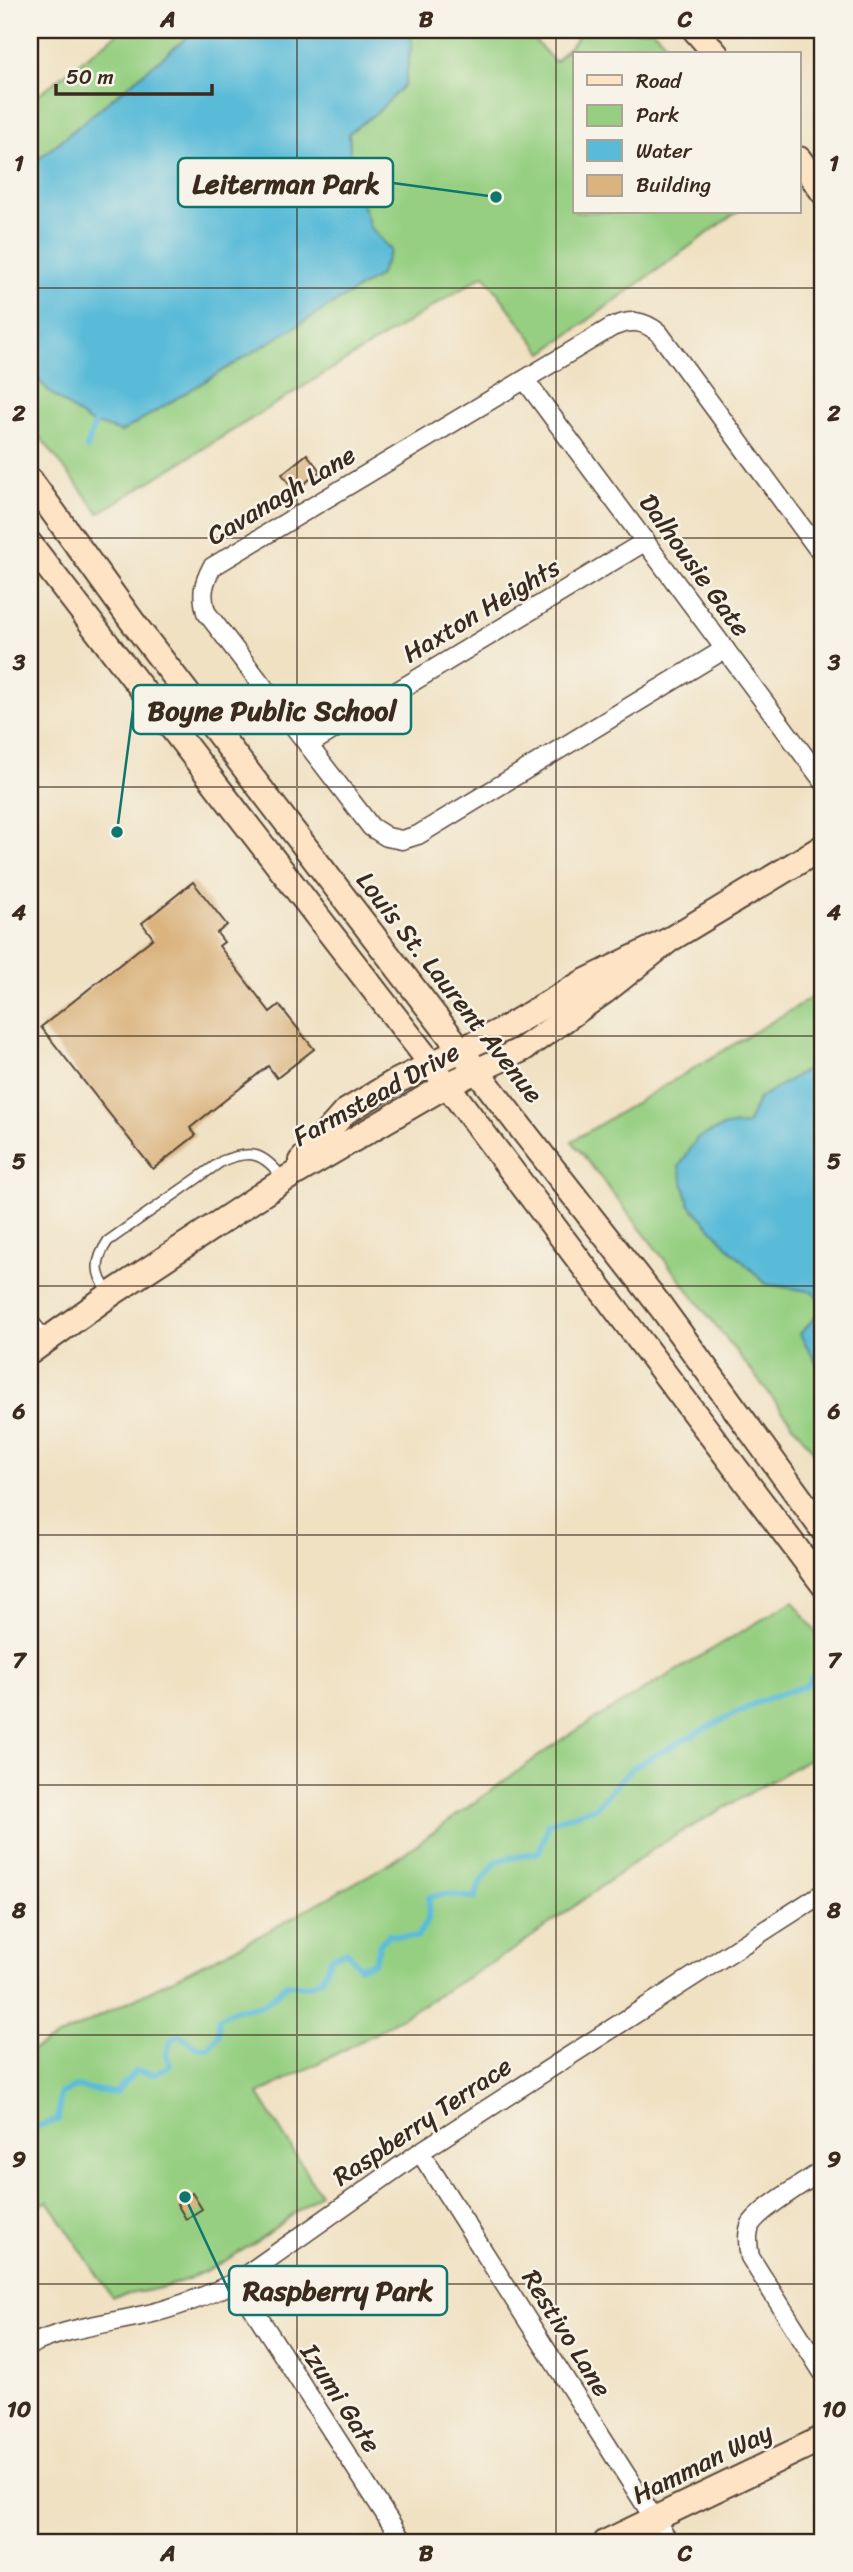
<svg xmlns="http://www.w3.org/2000/svg" width="853" height="2572" font-family="Sriracha,sans-serif">
<style>
.green{fill:#96cf82;stroke:#687c50;stroke-width:2}
.water{fill:#5abbd8;stroke:#4a727b;stroke-width:2}
.lines{fill:none;stroke-linecap:round;stroke-linejoin:round}
.stream{stroke:#5abbd8;stroke-width:6}
.building{fill:#dab37e}
.lane-casing{stroke:#564537;stroke-width:12}
.street-casing{stroke:#564537;stroke-width:21}
.secondary-casing{stroke:#564537;stroke-width:28}
.lane{stroke:#fff;stroke-width:9}
.street{stroke:#fff;stroke-width:18}
.secondary{stroke:#fee4c5;stroke-width:24}
.grid{fill:none;stroke:#3b2a1e;stroke-width:2;stroke-opacity:0.55}
.labels{text-anchor:middle;stroke-width:5;stroke-linejoin:round;paint-order:stroke}
.street-label{font-size:26px;fill:#3b2a1e;stroke:#f7f3e8}
.leader{fill:none;stroke:#0f766e;stroke-width:2.5}
.callout-dot{fill:#0f766e;stroke:#f7f3e8;stroke-width:2.5}
.callout{fill:#f7f3e8;stroke:#0f766e;stroke-width:2.5}
.callout-label{font-size:28px;text-anchor:middle;font-weight:bold;fill:#3b2a1e}
.neatline{fill:none;stroke:#3b2a1e;stroke-width:2.5}
.grid-label{font-size:23px;text-anchor:middle;font-weight:bold;fill:#3b2a1e}
</style>
<rect width="100%" height="100%" fill="#f7f3e8"/>
<filter id="ink" filterUnits="userSpaceOnUse"><feTurbulence type="fractalNoise" baseFrequency=".0143" numOctaves="2"/><feDisplacementMap in="SourceGraphic" scale="14" xChannelSelector="R" yChannelSelector="G"/><feConvolveMatrix kernelMatrix="1 2 1 2 8 2 1 2 1" color-interpolation-filters="sRGB"/></filter>
<filter id="wash" filterUnits="userSpaceOnUse"><feTurbulence type="fractalNoise" baseFrequency=".00686" numOctaves="4" result="noise"/><feDisplacementMap in="SourceGraphic" scale="28" xChannelSelector="R" yChannelSelector="G"/><feGaussianBlur stdDeviation="1.57" result="paint"/><feColorMatrix in="noise" values="0 0 0 0 0 0 0 0 0 0 0 0 0 0 0 0 0 1.4 0 .05"/><feComposite in="paint" operator="in"/></filter>
<g filter="url(#wash)">
<rect width="100%" height="100%" fill="#f0e1c3"/>
<g class="green">
<path d="M122,30H196L30,166V101Z"/>
<path d="M409,30H525L555,62L585,30H653L676,54H575V212H737L543,353L484,275L99,513L30,424V371L53,395L121,432L379,276L391,250L370,227L351,170L349,132L380,110L412,41Z"/>
<path d="M823,991V1463L572,1141Z"/>
<path d="M793,1601L823,1642V1751L656,1847L516,1948L371,2036L258,2094L320,2194C274,2229 227,2267 171,2285C153,2291 132,2293 112,2297L48,2201L30,2210V2051L259,1936L392,1862L565,1737Z"/>
</g>
<g class="water">
<path d="M196,30H409L412,41L405,84L380,110L349,133L351,170L370,227L391,250L379,276L121,432L89,422L53,395L30,371V166Z"/>
<path d="M823,1060V1306L814,1292L766,1284L733,1252L689,1204L679,1167L697,1138L725,1126L747,1125L759,1098Z"/>
<path d="M823,1308V1375L800,1334Z"/>
</g>
<g class="lines">
<g class="stream">
<path d="M87,448L96,419"/>
<path d="M30,2121L36,2127L58,2120L60,2094L75,2087L115,2093L136,2071L156,2074L170,2065L167,2054L170,2041L180,2035L196,2047L208,2048L219,2035L218,2019L236,2009L264,2005L287,1984L307,1986L321,1980L332,1957L347,1951L359,1967L374,1963L380,1944L389,1935L417,1937L428,1920L429,1897L447,1894L475,1898L480,1883L497,1861L539,1852L549,1823L596,1807L632,1768L694,1734L756,1703L807,1685L819,1667"/>
</g>
</g>
<g id="blocks">
<g class="building">
<path d="M307,454L320,471L295,491L282,474Z"/>
<path d="M193,882L227,925L217,933L224,942L219,946L270,1012L279,1005L314,1049L277,1078L268,1066L190,1128L196,1135L153,1169L41,1027L153,938L142,923Z"/>
<path d="M192,2193L202,2209L186,2219L177,2204Z"/>
</g>
</g>
</g>
<g filter="url(#ink)">
<use href="#blocks" fill-opacity="0" stroke="#564537" stroke-width="2"/>
<g class="lines">
<g class="lane-casing">
<g id="lane">
<path d="M109,1292C94,1274 95,1260 108,1241L222,1161C252,1149 263,1153 283,1178"/>
<path d="M30,1316L46,1336"/>
</g>
</g>
<g class="street-casing">
<g id="street">
<path d="M525,380L823,781"/>
<path d="M725,649L418,835L402,840L387,837L371,827L206,612C201,594 203,584 212,567L612,327C631,319 643,320 659,333L823,556"/>
<path d="M308,745L646,541"/>
<path d="M420,2152L669,2542"/>
<path d="M823,2170C806,2182 761,2208 751,2224C746,2234 748,2247 750,2257L823,2373"/>
<path d="M236,2282L403,2542"/>
<path d="M30,2345C66,2328 106,2324 144,2315C176,2308 206,2296 236,2282L420,2152L823,1893"/>
</g>
</g>
<g class="secondary-casing">
<g id="secondary">
<path d="M695,30L716,54"/>
<path d="M799,159L823,192"/>
<path d="M30,480L132,621L503,1105L661,1307L823,1530"/>
<path d="M30,544L432,1065L823,1584"/>
<path d="M301,1161L345,1112L393,1083L506,1028L582,983L669,940L823,847"/>
<path d="M30,1352L111,1294L284,1180L447,1085L523,1049L605,991L669,940"/>
<path d="M606,2542L823,2438"/>
</g>
</g>
<use href="#lane" class="lane"/>
<use href="#street" class="street"/>
<use href="#secondary" class="secondary"/>
</g>
</g>
<path class="grid" d="M297,30V2542M556,30V2542M30,288H823M30,538H823M30,787H823M30,1036H823M30,1286H823M30,1535H823M30,1785H823M30,2035H823M30,2284H823"/>
<g class="labels">
<g class="street-label">
<text transform="translate(281 495) rotate(-31)" y="9">Cavanagh Lane</text>
<text transform="translate(695 565) rotate(54)" y="9">Dalhousie Gate</text>
<text transform="translate(481 610) rotate(-31)" y="9">Haxton Heights</text>
<text transform="translate(450 987) rotate(52)" y="9">Louis St. Laurent Avenue</text>
<text transform="translate(376 1094) rotate(-29)" y="9">Farmstead Drive</text>
<text transform="translate(422 2121) rotate(-34)" y="9">Raspberry Terrace</text>
<text transform="translate(567 2333) rotate(58)" y="9">Restivo Lane</text>
<text transform="translate(341 2398) rotate(57)" y="9">Izumi Gate</text>
<text transform="translate(702 2463) rotate(-26)" y="9">Hamman Way</text>
</g>
</g>
<path class="leader" d="M496 197L393 183M117 832L133 710M185 2197L229 2291"/>
<g class="callout-dot">
<circle cx="496" cy="197" r="7"/>
<circle cx="117" cy="832" r="7"/>
<circle cx="185" cy="2197" r="7"/>
</g>
<g class="callout">
<rect x="178" y="158" width="215" height="49" rx="7"/>
<rect x="133" y="685" width="278" height="49" rx="7"/>
<rect x="229" y="2266" width="218" height="49" rx="7"/>
</g>
<g class="callout-label">
<text x="286" y="193">Leiterman Park</text>
<text x="272" y="720">Boyne Public School</text>
<text x="338" y="2300">Raspberry Park</text>
</g>
<rect width="853" height="2572" fill="none" stroke="#f7f3e8" stroke-width="77"/>
<rect x="573" y="52" width="228" height="161" fill="#f7f3e8" stroke="#aca397" stroke-width="2"/>
<rect x="587" y="75" width="35" height="10" fill="#fee4c5" stroke="#aca397" stroke-width="2"/>
<text x="636" y="88" font-size="21" fill="#3b2a1e">Road</text>
<rect x="587" y="105" width="35" height="21" fill="#96cf82" stroke="#aca397" stroke-width="2"/>
<text x="636" y="122" font-size="21" fill="#3b2a1e">Park</text>
<rect x="587" y="140" width="35" height="21" fill="#5abbd8" stroke="#aca397" stroke-width="2"/>
<text x="636" y="158" font-size="21" fill="#3b2a1e">Water</text>
<rect x="587" y="175" width="35" height="21" fill="#dab37e" stroke="#aca397" stroke-width="2"/>
<text x="636" y="192" font-size="21" fill="#3b2a1e">Building</text>
<path d="M56 84v10h156v-10" fill="none" stroke="#3b2a1e" stroke-width="3.5"/>
<text x="66" y="84" font-size="21" fill="#3b2a1e" stroke="#f7f3e8" stroke-width="5" paint-order="stroke">50 m</text>
<rect x="38" y="38" width="776" height="2496" class="neatline"/>
<g class="grid-label">
<text x="168" y="27">A</text>
<text x="426" y="27">B</text>
<text x="685" y="27">C</text>
<text x="19" y="171">1</text>
<text x="834" y="171">1</text>
<text x="19" y="421">2</text>
<text x="834" y="421">2</text>
<text x="19" y="670">3</text>
<text x="834" y="670">3</text>
<text x="19" y="920">4</text>
<text x="834" y="920">4</text>
<text x="19" y="1169">5</text>
<text x="834" y="1169">5</text>
<text x="19" y="1419">6</text>
<text x="834" y="1419">6</text>
<text x="19" y="1668">7</text>
<text x="834" y="1668">7</text>
<text x="19" y="1918">8</text>
<text x="834" y="1918">8</text>
<text x="19" y="2167">9</text>
<text x="834" y="2167">9</text>
<text x="19" y="2417">10</text>
<text x="834" y="2417">10</text>
<text x="168" y="2561">A</text>
<text x="426" y="2561">B</text>
<text x="685" y="2561">C</text>
</g>
</svg>
